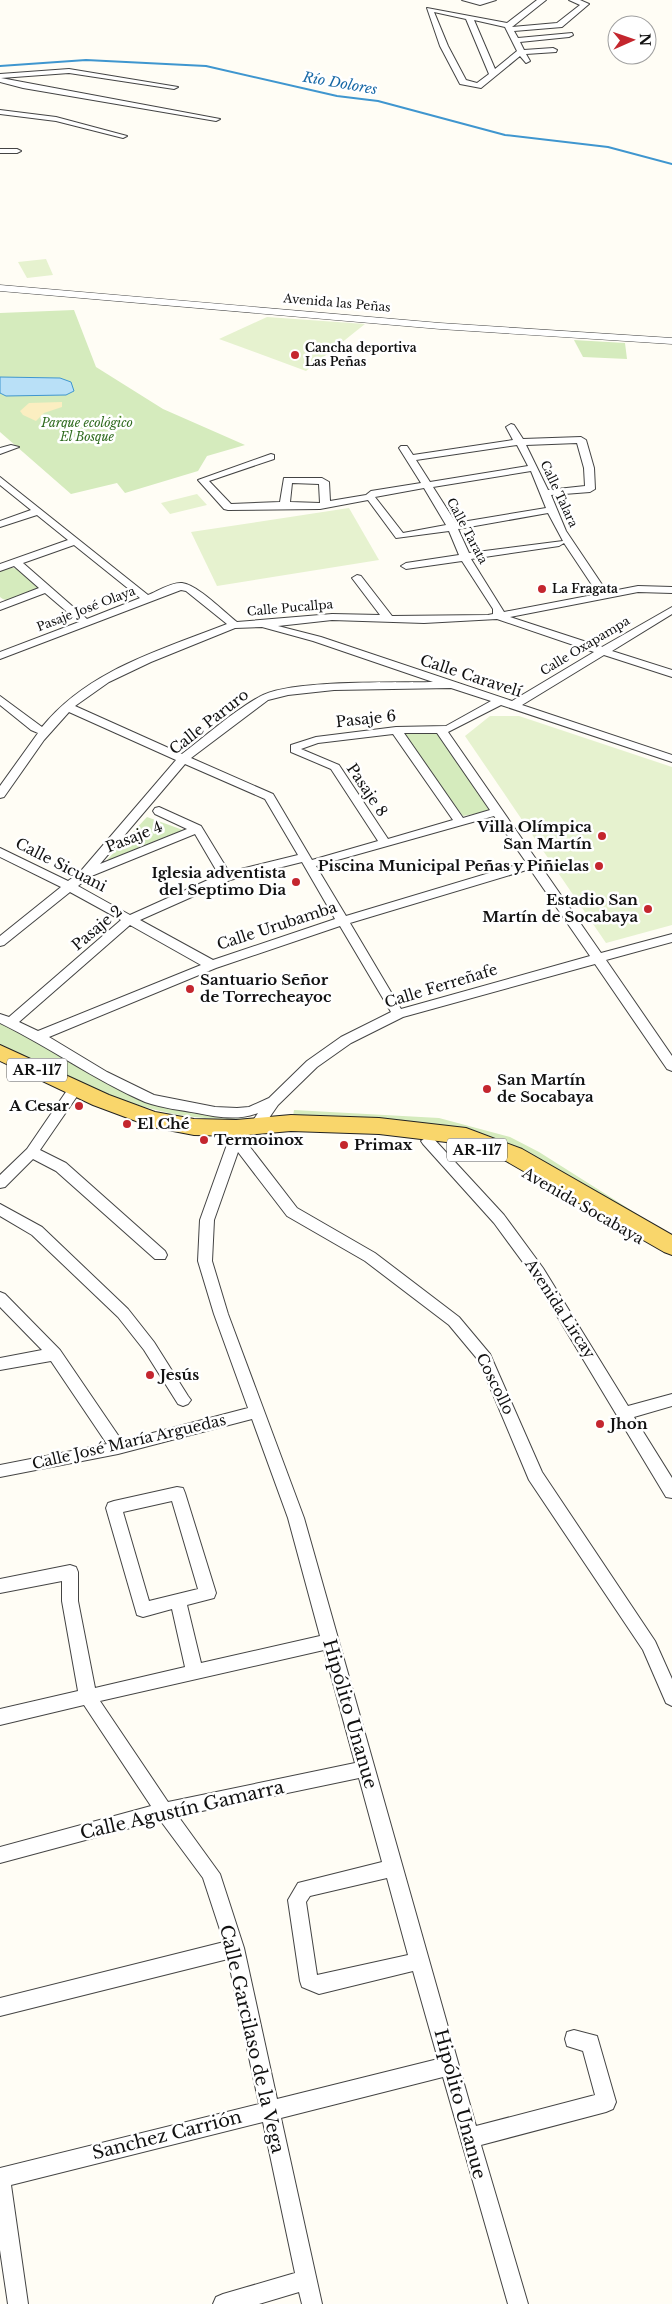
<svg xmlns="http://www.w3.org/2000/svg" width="672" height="2304" font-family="'Libre Baskerville',serif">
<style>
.green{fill:#d5ebbd}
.sand{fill:#fbeec1}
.pitch{fill:#e6f2cf}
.water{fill:#b9e0f7;stroke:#3f96cf}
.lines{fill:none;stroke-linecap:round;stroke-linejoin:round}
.stream{stroke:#3f96cf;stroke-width:2}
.minor-casing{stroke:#444;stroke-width:2}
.tertiary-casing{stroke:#444;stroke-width:1}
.primary-casing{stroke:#222;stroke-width:2}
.minor{fill:#fff;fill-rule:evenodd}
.tertiary{fill:#fff;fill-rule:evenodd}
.primary{fill:#f9d66b;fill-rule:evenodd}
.poi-dot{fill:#c4262e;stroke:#fff;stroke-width:2}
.labels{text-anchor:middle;stroke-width:5;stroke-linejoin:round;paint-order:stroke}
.far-street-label{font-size:12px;fill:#111;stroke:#fff}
.far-poi-label{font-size:12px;font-weight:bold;fill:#111;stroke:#fff;text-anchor:start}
.far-park-label{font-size:12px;font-style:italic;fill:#2f6b1f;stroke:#fff}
.far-water-label{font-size:14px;font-style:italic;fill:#1768a6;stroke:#fff}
.shield{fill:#fff;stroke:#585858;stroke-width:1}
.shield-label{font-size:14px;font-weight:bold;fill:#111}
.street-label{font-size:15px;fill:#111;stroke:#fff}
.poi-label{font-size:15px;font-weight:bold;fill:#111;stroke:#fff;text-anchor:start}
.near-street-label{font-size:18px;fill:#111;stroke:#fff}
</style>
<rect width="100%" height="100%" fill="#fffdf5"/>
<g class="green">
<path d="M74,310L96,367L163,409L245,445L207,456L198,471L125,493L117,483L71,494L0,432V313Z"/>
<path d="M574,340L625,343L627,359L583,357Z"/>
<path d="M10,567L17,569L39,588L36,591C25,596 11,606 0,597V571Z"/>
<path d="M401,732L437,733L441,735L490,811L463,816Z"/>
<path d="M147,817L183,830L106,861Z"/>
<path d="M0,1020L123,1088L216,1114L248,1118C156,1125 79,1085 0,1044Z"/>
<path d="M294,1110L439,1118L510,1137L539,1152L672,1236L498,1143L293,1116Z"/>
</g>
<path class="sand" d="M62,402V407L44,413L36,421L23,415L20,411L29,403Z"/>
<g class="pitch">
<path d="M46,259L53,275L27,278L18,262Z"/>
<path d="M267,317L365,324L306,371L219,339Z"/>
<path d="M197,494L207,505L170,514L161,503Z"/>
<path d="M349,508L379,560L217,586L191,532Z"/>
<path d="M490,716H519L672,767V925L606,943L465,736Z"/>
</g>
<path class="water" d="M0,377L60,378L71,382L74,391L66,395L6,396L0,393Z"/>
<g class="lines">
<path class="stream" d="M0,66L86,60L206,66L337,96L378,101L505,135L608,147L672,164"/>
<g class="minor-casing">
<g id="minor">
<path d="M462,0H496L480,5Z"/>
<path d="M537,0H546L512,27L557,23L580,5L569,0H580L589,4L562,27L514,31L518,38L572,33L573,35L569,37L520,42L524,50L553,48L557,50L556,52L526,54L530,61L526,63L520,56L481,88L460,84L440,46L427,8L507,23ZM434,12L466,19L489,74L477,83L466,80L448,46ZM474,20L505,27L517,51L495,69Z"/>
<path d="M69,69L178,87L174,89L69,73L1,78L220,119L216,121L23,88L0,82V74Z"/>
<path d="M0,110L56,117L127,136L123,138L56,121L0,114Z"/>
<path d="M0,149H17L21,151L17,153H0Z"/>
<path d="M511,424L514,425L523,439L581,437L586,440L594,468L595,489L590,492L551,495L566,531L607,592L638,586L672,587V593L638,592L510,617L602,647L672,607V614L612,651L672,670V677L604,655L522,705L672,755V762L501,705L448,732L601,953L672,934V942L606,960L672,1056V1071L667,1069L595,964L403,1017L351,1043L317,1067L278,1105L260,1131L255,1133L248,1128L258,1113C238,1121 217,1117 197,1113C181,1110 161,1108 145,1102C94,1080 50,1047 0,1023V1014L9,1017L121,920L70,892L4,945L0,946V936L61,887L0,857V848L68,881L80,872L176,760L69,712L44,740L4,797L0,798V786L38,733L31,730L0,705V696L42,727C88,670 161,650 227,624L186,591L181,590L0,659V652L79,622L45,593L0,610V603L39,588L14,566L0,571V564L68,540L37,515L0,527V521L31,510L0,485V477L148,595C158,591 172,582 182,583C198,585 224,612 237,622L332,614L380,615L352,578L357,575L361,576L392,616L488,615L493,614V609L462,561L406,569L401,566L406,563L459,555L449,531L396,538L368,500L320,509L228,510L224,509L198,480L271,454L274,455V459L209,481L231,504L280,502L284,478H322L329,482L330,501L366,495L371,491L421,483L399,448L401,446H407L413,455L513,440L506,427ZM577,443L584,468L585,486L548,490L526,445ZM517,445L528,466L430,482L416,460ZM531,471L546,508L456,523L433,487ZM292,483L319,484L320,503L290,502ZM424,488L446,525L403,533L375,497ZM548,513L563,541L469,553L458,529ZM564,543L598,594L504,612L471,559L559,546ZM74,545L140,598L87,619L23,563ZM497,619L594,652L512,701L321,637L278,626L332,620L424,623ZM262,627L313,641L433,682C395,683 289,679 259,697C232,712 207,735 182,754L75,706L109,682L151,662L235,628ZM451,688L491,701L446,726L396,727L316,737L291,745V752L331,769L378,841L312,860L273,794L191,758L268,700L288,695L334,690ZM404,733H437L490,810L463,818ZM393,734L453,820L388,839L339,765L301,749L318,743ZM185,764L265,799L298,855L229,872L201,826L159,807L155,808L153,811L155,814L187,829L100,864ZM494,816L526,862L346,916L316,866ZM195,834L219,875L130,915L78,886L89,877ZM302,862L335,919L213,960L140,920L230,880ZM530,869L590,956L401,1009L350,923ZM130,925L201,965L38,1031L19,1022ZM340,926L391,1012L341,1037L307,1061L269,1098L249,1107L237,1108L215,1107L154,1095L107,1072L49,1037L216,968Z"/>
<path d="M11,445L19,447L0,454V448Z"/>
<path d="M75,1084L82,1089L40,1150L66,1163L165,1251L167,1255L165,1259H155L56,1171L33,1159L5,1187L0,1188V1175L27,1149L70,1086Z"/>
<path d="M236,1123L243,1128V1138L297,1208L375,1253L459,1317L490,1354L542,1472L655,1641L672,1679V1706L666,1703L643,1650L529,1480L479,1361L449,1325L365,1261L287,1216L238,1152L214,1220L212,1261L228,1314L304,1518L476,2126L595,2095L583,2051L567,2046L565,2039L567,2032L574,2030L597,2036L616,2102L613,2109L606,2112L481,2145L528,2304H508L443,2077L281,2118L322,2304H302L299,2292L259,2304H213L216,2297L223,2294L295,2273L263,2122L11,2185L28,2304H8L0,2250V2168L259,2104L228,1959L0,2016V1998L224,1942L203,1878L160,1820L0,1863V1847L151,1806L84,1705L0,1725V1709L78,1691L62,1601V1581L0,1593V1579L70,1565L76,1567L78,1572V1601L95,1688L185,1667L172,1609L143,1617L137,1615L106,1508L108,1503L114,1501L177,1487L183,1488L185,1493L216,1593L214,1598L187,1605L201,1663L320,1636L288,1518L252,1419L118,1454L0,1477V1465L107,1444L51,1361L0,1370V1358L42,1350L0,1307V1292L5,1294L60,1350L122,1441L248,1408L214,1314L198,1261L200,1220L229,1139V1128ZM172,1501L198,1589L149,1601L123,1512ZM324,1650L355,1763L168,1802L100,1701ZM359,1778L382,1862L298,1883L288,1900L300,1981L302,1987L319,1994L413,1971L438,2059L277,2099L244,1948L220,1874L178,1816ZM387,1878L408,1955L317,1975L306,1902L310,1896Z"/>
<path d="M428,1136L433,1138L504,1215L543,1268L628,1406L672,1394V1406L634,1417L672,1478V1498L666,1497L533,1276L494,1223L423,1144L421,1141Z"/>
<path d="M0,1204L42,1227L128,1309L154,1342L188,1396L191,1400L188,1404L183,1406L178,1404L144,1350L118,1317L32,1235L0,1216Z"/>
</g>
</g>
<g class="tertiary-casing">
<path id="tertiary" d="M0,285L440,323L672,338V344L440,329L0,291Z"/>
</g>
<g class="primary-casing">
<path id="primary" d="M0,1045L109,1095L155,1112L194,1119L236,1120L291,1115L379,1118L466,1128L522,1149L672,1235V1255L664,1252L506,1161L463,1144L379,1134L291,1131L236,1136L194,1135L152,1127L93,1105L0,1061Z"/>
</g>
<use href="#minor" class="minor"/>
<use href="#tertiary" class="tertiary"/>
<use href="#primary" class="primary"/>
</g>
<g class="poi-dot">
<circle cx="295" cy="355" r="5"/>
<circle cx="542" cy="589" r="5"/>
<circle cx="602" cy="836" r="5"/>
<circle cx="599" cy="866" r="5"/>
<circle cx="296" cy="882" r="5"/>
<circle cx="648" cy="909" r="5"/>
<circle cx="190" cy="989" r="5"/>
<circle cx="487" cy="1089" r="5"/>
<circle cx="79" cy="1106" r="5"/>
<circle cx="127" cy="1124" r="5"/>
<circle cx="204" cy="1140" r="5"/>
<circle cx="344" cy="1145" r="5"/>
<circle cx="150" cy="1375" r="5"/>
<circle cx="600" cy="1424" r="5"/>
</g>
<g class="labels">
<g class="far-street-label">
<text transform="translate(337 303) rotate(5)" y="4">Avenida las Peñas</text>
<text transform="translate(559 494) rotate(65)" y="4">Calle Talara</text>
<text transform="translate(467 531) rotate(62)" y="4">Calle Tarata</text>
<text transform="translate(290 608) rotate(-5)" y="4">Calle Pucallpa</text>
<text transform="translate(86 609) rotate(-21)" y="4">Pasaje José Olaya</text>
<text transform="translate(585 646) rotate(-31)" y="4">Calle Oxapampa</text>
</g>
<g class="far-poi-label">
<text x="305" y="352">Cancha deportiva<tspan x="305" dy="14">Las Peñas</tspan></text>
<text x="552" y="593">La Fragata</text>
</g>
<g class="far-park-label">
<text x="87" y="427">Parque ecológico<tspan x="87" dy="14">El Bosque</tspan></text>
</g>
<g class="far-water-label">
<text transform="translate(340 83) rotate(10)" y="5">Río Dolores</text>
</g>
<g class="shield">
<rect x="7" y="1058.5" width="60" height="23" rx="4"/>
<rect x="447" y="1138.5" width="60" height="23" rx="4"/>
</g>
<g class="shield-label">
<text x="37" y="1075">AR-117</text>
<text x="477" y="1155">AR-117</text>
</g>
<g class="street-label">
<text transform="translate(471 676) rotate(18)" y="5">Calle Caravelí</text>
<text transform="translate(366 719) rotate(-6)" y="5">Pasaje 6</text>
<text transform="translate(209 722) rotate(-38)" y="5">Calle Paruro</text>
<text transform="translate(367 790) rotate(56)" y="5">Pasaje 8</text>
<text transform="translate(134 837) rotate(-22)" y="5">Pasaje 4</text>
<text transform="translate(61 865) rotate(27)" y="5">Calle Sicuani</text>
<text transform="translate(277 926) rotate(-18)" y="5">Calle Urubamba</text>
<text transform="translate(97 928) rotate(-40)" y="5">Pasaje 2</text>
<text transform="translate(441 986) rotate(-17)" y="5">Calle Ferreñafe</text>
<text transform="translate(583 1206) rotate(30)" y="5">Avenida Socabaya</text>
<text transform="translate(560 1309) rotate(57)" y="5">Avenida Lircay</text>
<text transform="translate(495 1384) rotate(64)" y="5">Coscollo</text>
<text transform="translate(129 1442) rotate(-13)" y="5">Calle José María Arguedas</text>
</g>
<g class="poi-label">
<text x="592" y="832" text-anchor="end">Villa Olímpica<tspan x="592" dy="17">San Martín</tspan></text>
<text x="589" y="871" text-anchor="end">Piscina Municipal Peñas y Piñielas</text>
<text x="286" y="878" text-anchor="end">Iglesia adventista<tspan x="286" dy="17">del Septimo Dia</tspan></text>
<text x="638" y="905" text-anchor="end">Estadio San<tspan x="638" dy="17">Martín de Socabaya</tspan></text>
<text x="200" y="985">Santuario Señor<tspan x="200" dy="17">de Torrecheayoc</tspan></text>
<text x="497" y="1085">San Martín<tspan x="497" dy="17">de Socabaya</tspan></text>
<text x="69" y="1111" text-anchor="end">A Cesar</text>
<text x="137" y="1129">El Ché</text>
<text x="214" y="1145">Termoinox</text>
<text x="354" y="1150">Primax</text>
<text x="160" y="1380">Jesús</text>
<text x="610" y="1429">Jhon</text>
</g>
<g class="near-street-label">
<text transform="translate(350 1714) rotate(74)" y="6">Hipólito Unanue</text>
<text transform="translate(182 1810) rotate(-13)" y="6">Calle Agustín Gamarra</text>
<text transform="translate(252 2039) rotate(77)" y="6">Calle Garcilaso de la Vega</text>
<text transform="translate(460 2104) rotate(75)" y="6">Hipólito Unanue</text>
<text transform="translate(167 2135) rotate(-14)" y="6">Sanchez Carrión</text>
</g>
</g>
<g transform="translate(632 40) rotate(88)"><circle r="24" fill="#ffffff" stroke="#a0a0a0"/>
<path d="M0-4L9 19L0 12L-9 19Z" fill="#c4262e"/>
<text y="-8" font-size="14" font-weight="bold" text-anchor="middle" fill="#111111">N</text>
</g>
</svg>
